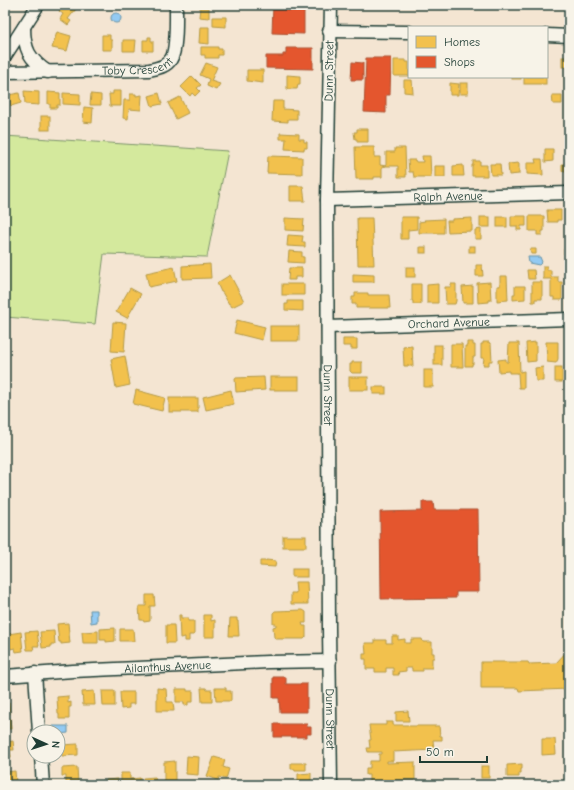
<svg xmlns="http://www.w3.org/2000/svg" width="574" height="790" font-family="'Comic Neue',sans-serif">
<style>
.green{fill:#d4e99d;stroke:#7a9368}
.water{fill:#93caf2;stroke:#6592a6}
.homes{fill:#f2c14e;stroke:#b39946}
.shops{fill:#e4572e;stroke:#a94f30}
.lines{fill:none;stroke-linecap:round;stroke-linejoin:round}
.minor-casing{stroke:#1f3d34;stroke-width:15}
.minor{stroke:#f7f3e8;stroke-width:12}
.labels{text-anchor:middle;stroke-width:4;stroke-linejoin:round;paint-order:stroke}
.street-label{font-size:12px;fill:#1f3d34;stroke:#f7f3e8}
</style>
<rect width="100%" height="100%" fill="#f4e5d2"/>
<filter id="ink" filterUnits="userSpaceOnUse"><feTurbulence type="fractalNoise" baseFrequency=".025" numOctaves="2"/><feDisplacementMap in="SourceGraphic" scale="8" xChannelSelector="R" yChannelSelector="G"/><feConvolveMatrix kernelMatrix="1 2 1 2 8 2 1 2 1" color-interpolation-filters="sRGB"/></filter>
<g filter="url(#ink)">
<path class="green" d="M5,136L228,151L207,257L104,254L95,324L5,317Z"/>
<g class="water">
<circle cx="116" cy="18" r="5"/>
<path d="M528,257H540L542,262L539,265L529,263Z"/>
<path d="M90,610H97V622L91,623Z"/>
<path d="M53,726H68V733L58,734V732H54Z"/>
</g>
<g class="homes">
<path d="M64,5H70L76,9L68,19L71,21L68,25L60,19L63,14L59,11Z"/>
<path d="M137,5H153V8L137,7Z"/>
<path d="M439,5H456V7L439,6Z"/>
<rect x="465" y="5" width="12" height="2"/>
<rect x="504" y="5" width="12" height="2"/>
<path d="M524,5H545V7L524,8Z"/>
<path d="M200,8H209V18L199,17Z"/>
<path d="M213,17H226V27L213,26Z"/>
<path d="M200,27H209V44L199,43Z"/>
<path d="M57,32L71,36L67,51L52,48Z"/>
<path d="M102,35H110V40H112V50H102Z"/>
<path d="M148,37H151V41H153V51H143V40H148Z"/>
<path d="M123,40H136L135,51H123Z"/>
<path d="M201,47H218V49H222V55H218V58H205V55H201Z"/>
<rect x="562" y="57" width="7" height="10"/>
<path d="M394,60H406V62H409V76H394Z"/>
<path d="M206,63L217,67L211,81L220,84L216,90L207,86L209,79L200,75Z"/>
<path d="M247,70H263V83L247,81Z"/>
<path d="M287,75L300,76V84H298L297,89H287Z"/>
<path d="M192,76L201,85L197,88L200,91L195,96L192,93L190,96L181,87Z"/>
<rect x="512" y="77" width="9" height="2"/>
<rect x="524" y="77" width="22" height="7"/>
<path d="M404,80H412L413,93L404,92Z"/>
<path d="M450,83L459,84L458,95H450Z"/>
<rect x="460" y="83" width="8" height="11"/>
<path d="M24,91L39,92V105L25,104Z"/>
<path d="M113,91H121V106H110L109,94H113Z"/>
<path d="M48,92L60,93V105H57V108H50V104H48Z"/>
<path d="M19,93L21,103L11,106L8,95Z"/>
<path d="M63,93L80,94V105L63,104Z"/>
<path d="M159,93L162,104L152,106L149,96Z"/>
<path d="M91,94L101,95V105H90Z"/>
<path d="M130,94H136V96L142,95L141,110L129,109L128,119L123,118L124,100H130Z"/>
<path d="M552,95H562V104H553Z"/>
<path d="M180,97L188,113L176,119L168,103Z"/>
<path d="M273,101H283V109L297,110V119H288V122L272,121Z"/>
<path d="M84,107L93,108L92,123L83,122Z"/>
<rect x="41" y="116" width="9" height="14"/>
<path d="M357,129H368V142H357V139H355L354,132H357Z"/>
<path d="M280,133L299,134V139H304V142H307V148H304V150L285,149L286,139H280Z"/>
<path d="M355,147H374V157H380V165L386,166V152H395V148H405L406,177H398V166H386L382,167V177H374V179H356Z"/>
<path d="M545,149H553V161L545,162Z"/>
<path d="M268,156L302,157V174L267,173Z"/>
<path d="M422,156H430L431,177H414L413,172H409L408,160H415L416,162H423Z"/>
<path d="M535,159H542L543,175L527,174V163H536Z"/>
<path d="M473,161H480V165H487V176H472V165H473Z"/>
<path d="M519,163V174L509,175L508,164Z"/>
<path d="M490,164H500L501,175H491Z"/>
<rect x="562" y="164" width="7" height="7"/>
<path d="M463,165L464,176H453V166Z"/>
<rect x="435" y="166" width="10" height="11"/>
<path d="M290,186H303L305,201H290Z"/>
<path d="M547,210H561V220H557V222H548Z"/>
<path d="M511,216H526V226H521V230H517V226H511Z"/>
<path d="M529,216H544V231H542V235H537V231H529Z"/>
<path d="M401,217H417V229L408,230V239H401Z"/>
<rect x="480" y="217" width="10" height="10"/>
<rect x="497" y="217" width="10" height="10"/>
<path d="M285,218L304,219L303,231L285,230Z"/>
<path d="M357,218H372L374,265H358Z"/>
<path d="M472,218V231L448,232L447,221H452V219Z"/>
<path d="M444,219V233H419V222L425,221L424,220Z"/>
<path d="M481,229V239H475V230Z"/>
<path d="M288,235L303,236L302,242H305V247L287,246Z"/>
<rect x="469" y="246" width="6" height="6"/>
<rect x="420" y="247" width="6" height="6"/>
<path d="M569,248V254H564V249Z"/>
<path d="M530,249H536V254H531Z"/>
<path d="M289,251L302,252V257H304V263L288,262Z"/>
<path d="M210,264L211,278L182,279V266Z"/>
<path d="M476,265H482L483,276H476Z"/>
<path d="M543,266H547V270H551V277H558V282H562V300H554V297H551V279H543Z"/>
<path d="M174,267L177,281L149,287L146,273Z"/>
<rect x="406" y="267" width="9" height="10"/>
<path d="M289,268H302V277H295V280H288Z"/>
<path d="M527,270H534L535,279H528Z"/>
<path d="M564,272H569V280H565Z"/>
<path d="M353,274L374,275V282H353Z"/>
<path d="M230,275L244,301L232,307L230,304H229L222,292H221L217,283Z"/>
<path d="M500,276H507L508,300L497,301V286H500Z"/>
<path d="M490,282L491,300H489V302L478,303L477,283Z"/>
<path d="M532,282H542V299H535V302H532Z"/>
<rect x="282" y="284" width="22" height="11"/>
<path d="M412,284H421V304H413V301H412Z"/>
<path d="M438,284V303H427V285Z"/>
<path d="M451,284H456V301L455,304H446L445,287H451Z"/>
<path d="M473,286V303H463L462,287Z"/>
<path d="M515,286H525V299L513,300V294H515Z"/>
<path d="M130,288L141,294L127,318L116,312Z"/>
<path d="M355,293H368V295H389L390,308H356V304H352V297H355Z"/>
<path d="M288,301H303V311L285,310V304H288Z"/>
<path d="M237,320L265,327L262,340L234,333Z"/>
<path d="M113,322L126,323L124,352L111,351Z"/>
<rect x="270" y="326" width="29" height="15"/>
<path d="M343,339H357V349H351V346H343Z"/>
<path d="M569,339V356H567V342H569Z"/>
<path d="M467,342H473V345H475V357H473V364H472V366H465V346H467Z"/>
<path d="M483,342H489L490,344H491L492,361H489V365H483L484,358H481V344H483Z"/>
<path d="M536,342V361L527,362L526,343Z"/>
<path d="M546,342H558V359L556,363L547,362Z"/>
<path d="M509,343H519L520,372L524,371V388H519L518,373H509V371L499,372L498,360L506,359V362H508Z"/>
<path d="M451,344H462L463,367H451Z"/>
<rect x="434" y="345" width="8" height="20"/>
<path d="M412,346L413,366H404L403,347Z"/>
<path d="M125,356L130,385L116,388L111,359Z"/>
<path d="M352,362H362V373H352L350,371V364H352Z"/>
<path d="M543,367V381H536L535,368Z"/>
<rect x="555" y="367" width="7" height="15"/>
<rect x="424" y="370" width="9" height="17"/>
<path d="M264,377L265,390L236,392L235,378Z"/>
<rect x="270" y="377" width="29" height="13"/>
<rect x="349" y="377" width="19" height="13"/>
<rect x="373" y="387" width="13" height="7"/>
<path d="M136,390L165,398L162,411L133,404Z"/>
<path d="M231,390L234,404L206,410L203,397Z"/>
<rect x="169" y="398" width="29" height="14"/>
<rect x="283" y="536" width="23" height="11"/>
<path d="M266,560L276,561L275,567L260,566V561H266Z"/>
<rect x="292" y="569" width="15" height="8"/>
<path d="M295,582H307L308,604H291V593H296Z"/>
<path d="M146,595H154L155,606H150V621L144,622L143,620H140L139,606H146Z"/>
<path d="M303,610L306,612V623H302L303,626H306V637L304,639H276L274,637L273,627L276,626V624H273V613L275,611Z"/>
<path d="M179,615H181V618H188V621H194V635H189V641H185V637L180,638Z"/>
<path d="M204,615H211V621L215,620V637H204Z"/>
<path d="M230,618H237V621H238L239,636H229Z"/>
<path d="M68,623L70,643L61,644V642H59L57,624Z"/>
<path d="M166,625H174L175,643H166Z"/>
<path d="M115,628V641L106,642V640H100V629Z"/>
<path d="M120,629H133L134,641H120Z"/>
<path d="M37,631L39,646H33L34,650H27L25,632Z"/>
<path d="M54,631L55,644H51V647L42,648L40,632Z"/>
<path d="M98,631V643H83L82,632Z"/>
<path d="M21,632L23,651L16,652L15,648L10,649L8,634Z"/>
<path d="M392,636H398V640L405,639V643H411V639H422L423,642H432V653H434V658H432V668H423V671H412V668H406V671L398,672L399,675H393V668H386V672H375V669H366V659H363V654H366L365,643H375V640H386V643H392Z"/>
<path d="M569,649V689L519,691L518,688H481V662H528L529,664L556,663Z"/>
<path d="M157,688L166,689L167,702H173L174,711H157Z"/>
<path d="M201,688H206L207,690H212V702H202Z"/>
<path d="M215,688H226V691H231V701H216Z"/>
<path d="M176,689H187V691H193V702H188V705H184V702H176Z"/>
<path d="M94,691L95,705H83L82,692Z"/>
<path d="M102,691H115V706H103Z"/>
<path d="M120,692H134V704H129V708L121,709Z"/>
<path d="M68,696V703L71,702V707H69V719H59V714H58L57,697Z"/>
<path d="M5,703H9L10,714H5Z"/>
<path d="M408,711L409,721H396V712Z"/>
<path d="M5,718H10L11,729H5Z"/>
<path d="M386,722H393V725H408L409,726H439L440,736H442V740H433L434,750L393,752V761H387V763L415,762V780H395V785H369V775H366V768H370V761H379V754H382V752H368L367,748H370L369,740H371L369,725H386Z"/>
<path d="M542,739H555L556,754L542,755Z"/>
<path d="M13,741L14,750H10L11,757L5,758V742Z"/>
<path d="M78,744V755L62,756L61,745Z"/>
<path d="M187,756L199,757L198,775L186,774Z"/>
<path d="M214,757L225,760L223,767L229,769L226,779L219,777L218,780L207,776Z"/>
<path d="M175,761V781H164V762Z"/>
<path d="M291,763H306V770H295V769H291Z"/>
<path d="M522,764V769H521V773H519V777H507V765Z"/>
<rect x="481" y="766" width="8" height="12"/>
<path d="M77,767L78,783L66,784V776H62V768Z"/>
<path d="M15,771L16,782L5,783V772Z"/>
<path d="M121,773H130V779L140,778V785H121Z"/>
<path d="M311,773V783L298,784V774Z"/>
<path d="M155,777L156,785H143V778Z"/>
<path d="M118,779V785H106V780Z"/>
</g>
<g class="shops">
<path d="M273,5H304V34L272,33Z"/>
<path d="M397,5H427V7L397,6Z"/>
<path d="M286,48H313V69L266,68V56H283V54H286Z"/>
<path d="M366,58H391L390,95H386V113L364,112Z"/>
<path d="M352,62L363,63V80H351Z"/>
<path d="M422,502H433L434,510H478L479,592H456V598L381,599L380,512L422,511Z"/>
<path d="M273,677H286V684H307V712H280L279,698H273Z"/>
<path d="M274,724H307V727H311V734H307V737H274Z"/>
</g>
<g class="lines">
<g class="minor-casing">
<g id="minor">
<path id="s1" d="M331,5L327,200L329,628L331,785"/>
<path d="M24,27C24,49 29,59 48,72"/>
<path d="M329,31L409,32"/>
<path d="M547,35L569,36"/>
<path d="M5,56L38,5"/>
<path id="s2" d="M5,72L149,70C157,68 166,67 171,59C177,50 176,17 176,5"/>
<path id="s3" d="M327,200L569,193"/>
<path id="s4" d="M328,327L569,319"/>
<path d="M35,673L39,732"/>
<path id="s5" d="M5,676L73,671L268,662L330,661"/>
<path d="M41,756L43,785"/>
</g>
</g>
<use href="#minor" class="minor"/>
</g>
</g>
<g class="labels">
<g class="street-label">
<text dy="4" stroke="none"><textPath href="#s2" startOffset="133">Toby Crescent</textPath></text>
<text transform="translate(329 71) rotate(-89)" y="4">Dunn Street</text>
<text dy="4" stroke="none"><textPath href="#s3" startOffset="121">Ralph Avenue</textPath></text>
<text dy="4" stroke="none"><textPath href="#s4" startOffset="121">Orchard Avenue</textPath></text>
<text dy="4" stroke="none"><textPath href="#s1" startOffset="390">Dunn Street</textPath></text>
<text dy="4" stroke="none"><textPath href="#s5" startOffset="163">Ailanthus Avenue</textPath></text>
<text dy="4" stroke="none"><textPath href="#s1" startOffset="714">Dunn Street</textPath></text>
</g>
</g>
<rect width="574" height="790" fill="none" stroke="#f7f3e8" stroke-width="20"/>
<rect x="10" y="10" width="554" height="770" fill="none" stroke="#1f3d34" stroke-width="1.5" filter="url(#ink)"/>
<rect x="408" y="26" width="140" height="52" fill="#f7f3e8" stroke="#a1aaa0"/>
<rect x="416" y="36" width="20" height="12" fill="#f2c14e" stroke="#a1aaa0"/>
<text x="444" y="46" font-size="12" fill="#1f3d34">Homes</text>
<rect x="416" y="56" width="20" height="12" fill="#e4572e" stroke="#a1aaa0"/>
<text x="444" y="66" font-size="12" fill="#1f3d34">Shops</text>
<g transform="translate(46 744) rotate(93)"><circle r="19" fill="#f7f3e8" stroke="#a1aaa0"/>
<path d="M0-3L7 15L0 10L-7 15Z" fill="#1f3d34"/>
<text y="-6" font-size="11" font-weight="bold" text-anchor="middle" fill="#1f3d34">N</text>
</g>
<path d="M420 756v6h67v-6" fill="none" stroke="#1f3d34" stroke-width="2"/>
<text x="426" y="756" font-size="12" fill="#1f3d34" stroke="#f7f3e8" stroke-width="3" paint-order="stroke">50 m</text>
</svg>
